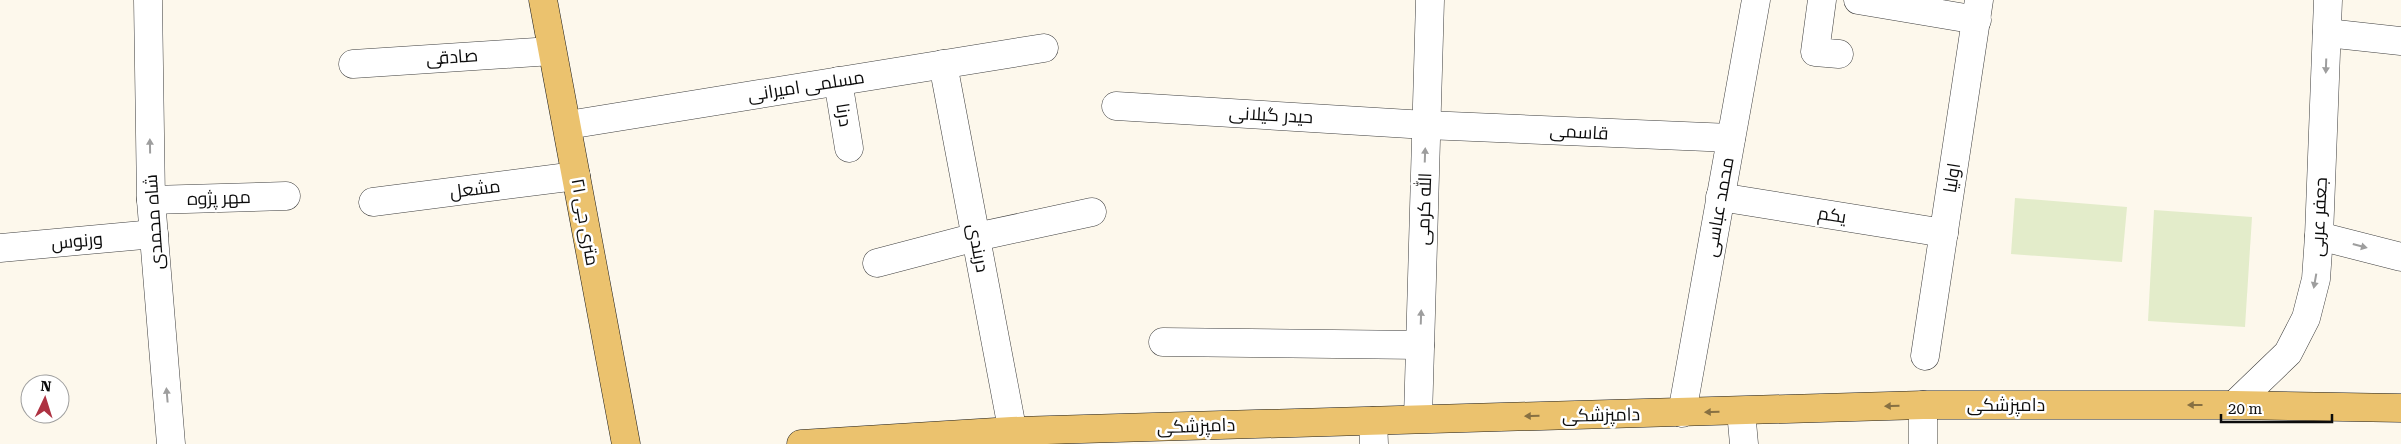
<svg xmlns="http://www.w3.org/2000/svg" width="2401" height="444" font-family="'Roboto Serif',Cairo,serif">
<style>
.pitch{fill:#e3ecca}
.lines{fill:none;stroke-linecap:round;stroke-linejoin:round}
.minor-casing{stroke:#3f3f3f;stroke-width:29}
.major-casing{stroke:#1d1d1d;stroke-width:29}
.minor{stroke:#fff;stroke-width:28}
.major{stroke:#ebc26e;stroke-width:28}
.oneway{fill:#9e9e9e}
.oneway2{fill:#877042}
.labels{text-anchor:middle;stroke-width:5;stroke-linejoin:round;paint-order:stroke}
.street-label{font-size:18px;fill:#0c0c0c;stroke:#fff}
</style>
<rect width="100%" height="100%" fill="#fdf8ec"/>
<g class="pitch">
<path d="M2015,198L2127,207L2122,262L2011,254Z"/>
<path d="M2154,210L2252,217L2245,327L2148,321Z"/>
</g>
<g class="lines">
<g class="minor-casing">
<g id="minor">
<path d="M148,0L151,200L171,444"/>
<path d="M1822,0L1815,52L1839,54"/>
<path d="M1858,0L1977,20"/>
<path d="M2327,33L2401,41"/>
<path d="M353,64L552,51"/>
<path d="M943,64L1015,444"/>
<path d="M838,81L849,148"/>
<path d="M1116,106L1426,125L1731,138"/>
<path d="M568,125L1044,48"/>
<path d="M1720,197L1944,233"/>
<path d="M151,200L286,196"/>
<path d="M373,202L576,176"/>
<path d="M2319,236L2401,257"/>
<path d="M0,248L154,234"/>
<path d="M877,263L976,237L1092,212"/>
<path d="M1163,342L1420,345"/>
<path d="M1925,356L1979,0"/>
<path d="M2234,405L2288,353L2306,318L2316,279L2319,236L2328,0"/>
<path d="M1741,411L1744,444"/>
<path d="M1682,413L1756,0"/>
<path d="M1418,418L1430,0"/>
<path d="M1373,421L1374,444"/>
<path d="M1923,444V405"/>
</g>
</g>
<g class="major-casing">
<g id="major">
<path d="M543,0L626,444"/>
<path d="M801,444L1012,431L1923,405H2234L2401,408"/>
</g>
</g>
<use href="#minor" class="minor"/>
<use href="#major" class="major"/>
</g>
<defs><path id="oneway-solid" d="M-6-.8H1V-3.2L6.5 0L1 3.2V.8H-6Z" transform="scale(1.25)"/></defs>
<g class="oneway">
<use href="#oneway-solid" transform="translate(2326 66) rotate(92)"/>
<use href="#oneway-solid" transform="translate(150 146) rotate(-91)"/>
<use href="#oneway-solid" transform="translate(1425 155) rotate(-88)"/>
<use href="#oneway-solid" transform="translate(2360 246) rotate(15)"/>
<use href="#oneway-solid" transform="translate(2315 281) rotate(100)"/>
<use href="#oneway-solid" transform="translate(1421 317) rotate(-88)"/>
<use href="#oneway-solid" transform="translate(167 395) rotate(-95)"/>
</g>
<g class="oneway2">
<use href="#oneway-solid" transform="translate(2195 405) rotate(-180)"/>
<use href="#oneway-solid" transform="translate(1892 406) rotate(178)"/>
<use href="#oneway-solid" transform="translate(1712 412) rotate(178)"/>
<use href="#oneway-solid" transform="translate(1532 416) rotate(179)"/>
</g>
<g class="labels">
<g class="street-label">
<text transform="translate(452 57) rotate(-4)" y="6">صادقی</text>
<text transform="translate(806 86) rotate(-9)" y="6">مسلمی امیرانی</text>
<text transform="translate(844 115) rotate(81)" y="6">درنا</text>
<text transform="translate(1271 115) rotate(3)" y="6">حیدر گیلانی</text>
<text transform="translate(1579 132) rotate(3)" y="6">قاسمی</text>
<text transform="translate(1952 178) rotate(-81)" y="6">اولیا</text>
<text transform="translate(475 189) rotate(-7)" y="6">مشعل</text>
<text transform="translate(219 198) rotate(-2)" y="6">مهر پژوه</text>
<text transform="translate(1719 207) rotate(-80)" y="6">محمد عباسی</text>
<text transform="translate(1424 209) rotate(-88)" y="6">الله کرمی</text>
<text transform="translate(1832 215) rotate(9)" y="6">یکم</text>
<text transform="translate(2319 217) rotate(-87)" y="6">جعفر عربی</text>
<text transform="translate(154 222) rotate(-94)" y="6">شاه محمدی</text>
<text transform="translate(585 222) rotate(80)" y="6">۲۱ متری جی</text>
<text transform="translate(77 241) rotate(-5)" y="6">ورنوس</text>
<text transform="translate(978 248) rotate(79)" y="6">دربندی</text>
<text x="2006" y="411">دامپزشکی</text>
<text transform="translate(1601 415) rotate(-1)" y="6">دامپزشکی</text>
<text transform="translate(1196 426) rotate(-2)" y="6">دامپزشکی</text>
</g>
</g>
<g transform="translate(45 399) rotate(4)"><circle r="24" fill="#ffffff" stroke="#9e9e9e"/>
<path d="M0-4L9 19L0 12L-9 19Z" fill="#ae3242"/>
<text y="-8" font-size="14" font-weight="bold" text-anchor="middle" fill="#0c0c0c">N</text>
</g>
<path d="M2221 414v8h111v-8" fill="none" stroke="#0c0c0c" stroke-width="2.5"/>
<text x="2228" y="414" font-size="15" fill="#0c0c0c" stroke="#ffffff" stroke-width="4" paint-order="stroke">20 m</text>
</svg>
